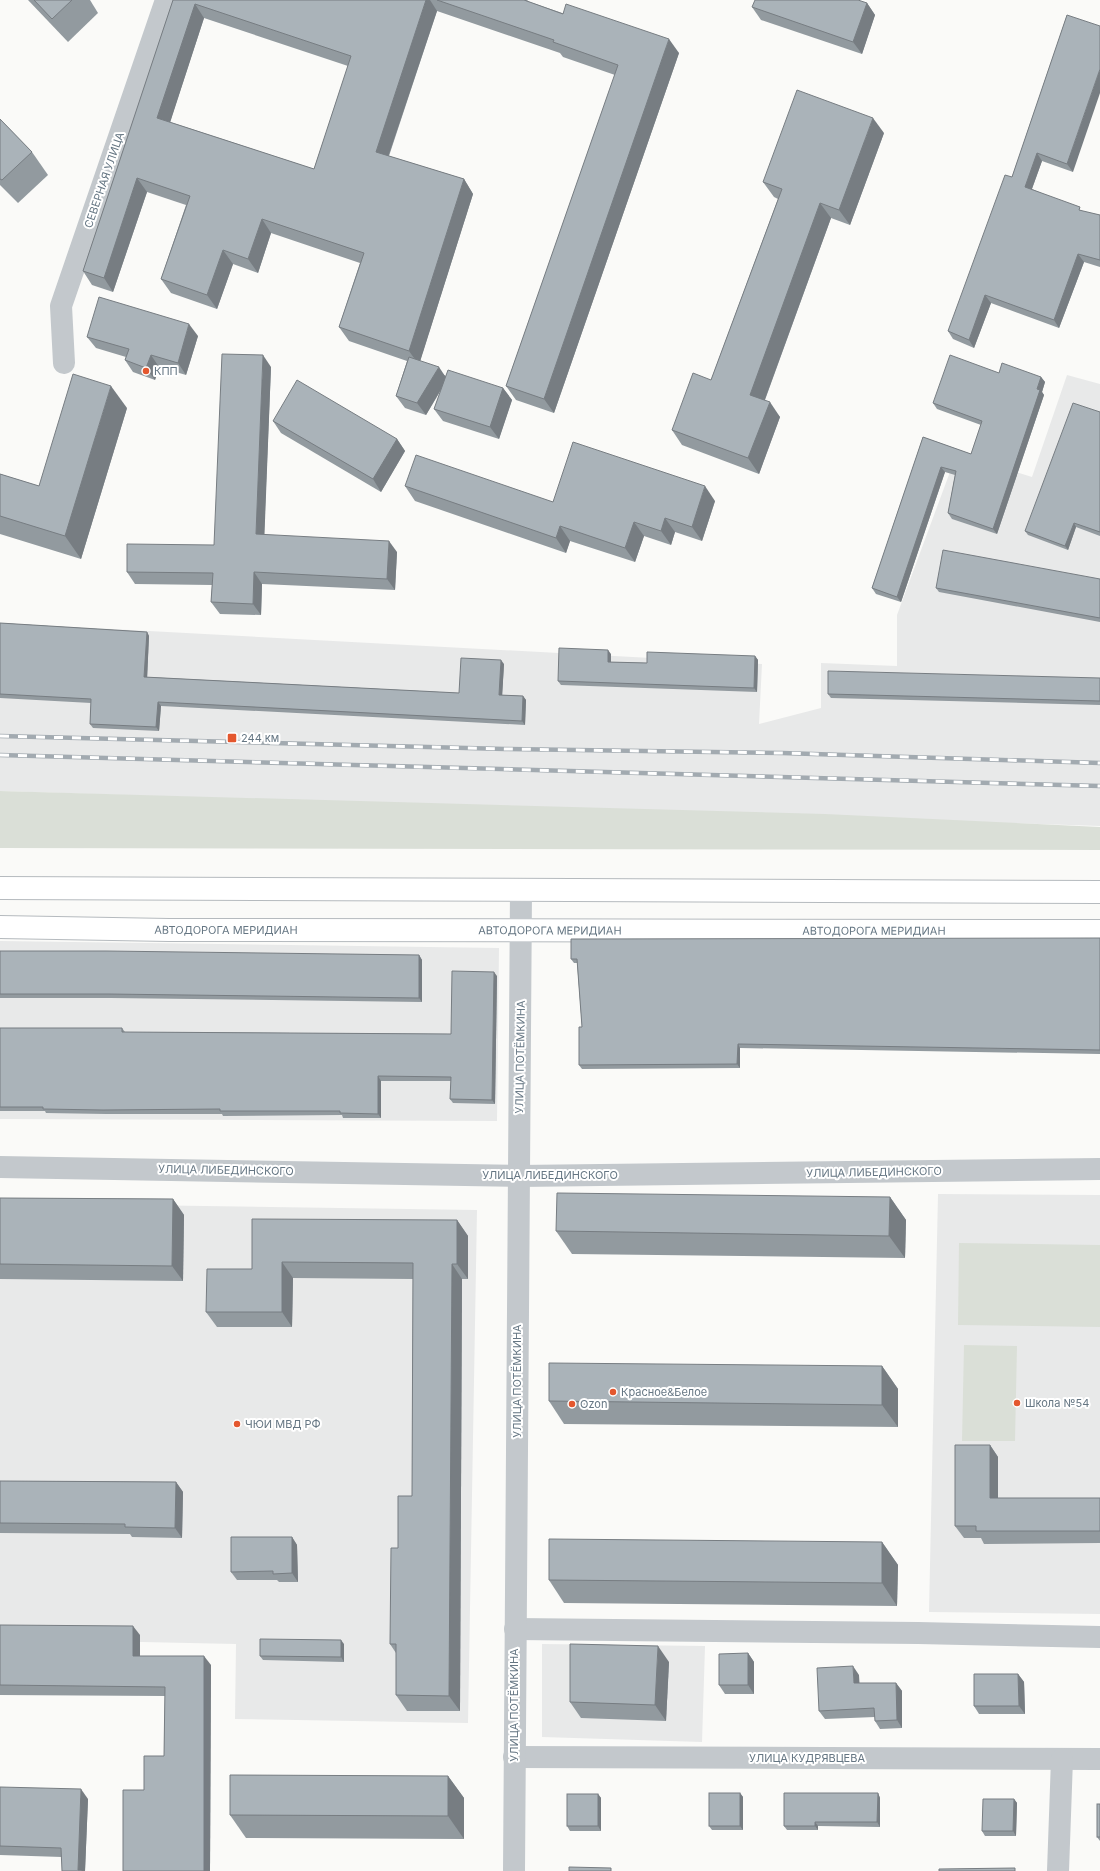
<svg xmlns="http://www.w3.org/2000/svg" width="1100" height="1871" font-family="Inter,sans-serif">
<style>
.built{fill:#e8e9e9}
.green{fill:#dadfd7}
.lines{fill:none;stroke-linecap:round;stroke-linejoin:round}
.major-casing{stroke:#b5babe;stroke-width:24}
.minor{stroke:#c3c8cc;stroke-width:22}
.major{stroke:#fff;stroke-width:22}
.rail-casing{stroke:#a2aab0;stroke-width:4.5}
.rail{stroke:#fff;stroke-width:3;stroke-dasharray:9;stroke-linecap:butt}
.wall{fill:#929a9f;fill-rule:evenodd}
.shaded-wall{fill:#777d82}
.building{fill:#aab3b9;stroke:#777d82;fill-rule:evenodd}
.poi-dot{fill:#e4572e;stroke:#fff;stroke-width:1.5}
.labels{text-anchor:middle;stroke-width:4;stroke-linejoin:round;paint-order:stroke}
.street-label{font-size:11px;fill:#657683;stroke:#fff}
.poi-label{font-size:11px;fill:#657683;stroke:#fff;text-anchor:start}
</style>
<rect width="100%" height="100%" fill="#fafaf8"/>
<g class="built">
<path d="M1067,375L1100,384V826L0,791V623L762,664L759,724L821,708V663L897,666V615L957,453L1032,477Z"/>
<path d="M0,941L499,948L497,1121L0,1119Z"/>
<path d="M938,1194L1100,1195V1614L929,1612Z"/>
<path d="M0,1203L477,1210L468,1723L235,1719L236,1644L0,1639Z"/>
<path d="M542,1644L705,1646L702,1742L542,1737Z"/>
</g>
<g class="green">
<path d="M0,791L825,814L1100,827V850L0,848Z"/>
<path d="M959,1243L1100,1245V1327L958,1325Z"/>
<path d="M964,1345L1017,1346L1015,1441H962Z"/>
</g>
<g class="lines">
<g class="major-casing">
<g id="major">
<path d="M0,888L1100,892"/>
<path id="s1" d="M0,927L169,930L1100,931"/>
</g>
</g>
<g class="minor">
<path d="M64,363L61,306L166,0"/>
<path d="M0,1167L519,1176L1100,1169"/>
<path d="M515,1629L918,1633L1100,1637"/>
<path d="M514,1757L1100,1759"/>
<path d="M514,1871L521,891"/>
<path d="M1058,1871L1062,1759"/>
</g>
<use href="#major" class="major"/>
<g class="rail-casing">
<g id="rail">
<path d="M0,736L505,749L782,753L1100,763"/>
<path d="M0,755L1100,786"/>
</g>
</g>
<use href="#rail" class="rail"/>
</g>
<g class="wall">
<path d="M28,0H90L98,13L68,42Z"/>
<path d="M173,0H528L527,1L679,53L554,413L516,400L506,386L615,75L563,57L560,53L437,11L389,156L464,179L473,194L420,361L446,376L503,388L512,400L499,439L443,421L434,409L441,390L426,415L405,408L396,396L407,361L349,341L339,327L360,263L271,233L258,273L233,264L217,309L171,293L161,279L186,205L147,192L113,292L92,285L83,271ZM204,18L348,66L314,169L170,122Z"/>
<path d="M867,3L875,15L862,54L761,20L752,7Z"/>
<path d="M1067,15L1073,172L1042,161L1032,189L1082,211L1100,215V267L1084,262L1059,328L991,303L974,348L953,339L948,331L1012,177Z"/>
<path d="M0,119L32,152L48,175L18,203L0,185Z"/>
<path d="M884,133L850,225L831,218L765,400L780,417L759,474L682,445L672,430L711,380L778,199L774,197L763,182Z"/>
<path d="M198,336L186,375L159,367L155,380L133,372L125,360L126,357L96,348L87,337Z"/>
<path d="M271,367L264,535L397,552L395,590L262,584L261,615L220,614L211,602L212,585L135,584L127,572L214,545Z"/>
<path d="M999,373L1041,377L1045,382L1042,392L1044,395L997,534L952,519L948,513L955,475L945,472L901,602L876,594L872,588L923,437L971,454L981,425L937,409L933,403Z"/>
<path d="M127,408L81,559L0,534V474L39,486Z"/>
<path d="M1100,412V536L1076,527L1068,550L1028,535L1025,531Z"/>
<path d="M273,421L397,439L405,451L381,492L281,433Z"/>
<path d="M405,486L553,502L715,501L702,541L675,532L671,545L644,536L635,562L570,541L566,553L415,501Z"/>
<path d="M1100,579V622L939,592L936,588Z"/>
<path d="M0,623L147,632L149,636L147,677L459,693L504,664L502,695L523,696L526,700L525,725L161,706L159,731L93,728L90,724L91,703L0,698Z"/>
<path d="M611,654V662L647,663L755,656L758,660L757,692L561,685L558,681Z"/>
<path d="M1100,678V705L831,698L828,694Z"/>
<path d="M1100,938V1054L740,1048V1068L582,1069L579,1065L582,1027L577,963H574L571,959Z"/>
<path d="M0,951L419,955L422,960V1002L111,998H0Z"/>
<path d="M497,976L495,1104L453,1103L450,1099L451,1081H381V1118H343L342,1115L223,1116L222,1114H106L46,1113L45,1111H0V1028H122L125,1032L451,1034Z"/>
<path d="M890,1197L906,1220L905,1258L572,1254L556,1231Z"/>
<path d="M0,1198L173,1199L184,1215L183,1281L0,1279Z"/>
<path d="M457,1220L468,1236V1279H462L460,1711H407L396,1695V1653L390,1644L398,1548L412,1496L413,1279L293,1278L292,1327H217L206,1312L252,1269Z"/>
<path d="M882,1366L898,1389V1427L564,1424L549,1401Z"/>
<path d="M990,1445L998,1457V1498H1100V1543L984,1544L981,1538H964L955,1526Z"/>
<path d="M0,1481L176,1482L183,1492L182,1538L132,1537L130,1534L0,1533Z"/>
<path d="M292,1537L297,1545L298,1582H279L277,1580H237L231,1572Z"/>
<path d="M882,1542L898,1565L897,1606L564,1603L549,1580Z"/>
<path d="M0,1625L140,1635V1656L211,1665L210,1871H123L144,1790L164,1756L165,1696L0,1695Z"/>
<path d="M344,1644V1662L263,1660L260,1656Z"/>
<path d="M748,1653L754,1662V1694H725L719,1685Z"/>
<path d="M669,1662L666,1721L581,1718L570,1702Z"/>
<path d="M1018,1674L1024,1682L1025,1714H979L974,1706Z"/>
<path d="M859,1675V1683H896L902,1691V1728L880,1729L875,1721V1717L825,1719L819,1711Z"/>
<path d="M448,1776L464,1798V1839L246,1838L230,1815Z"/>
<path d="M0,1787L88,1799L85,1871H62V1857L0,1855Z"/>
<path d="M740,1793L743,1797V1830H712L709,1826Z"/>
<path d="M878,1793L880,1798V1827L818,1826V1830H787L784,1826Z"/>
<path d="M598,1794L601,1798V1831H570L567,1826Z"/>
<path d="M1014,1799L1017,1803L1016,1836H985L982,1831Z"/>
<path d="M1100,1804V1841L1097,1837Z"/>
</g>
<g class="shaded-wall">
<path d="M426,0H430L437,11L385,166L376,152Z"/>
<path d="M867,3L875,15L862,54L853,42Z"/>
<path d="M195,4L204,18L167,132L157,118Z"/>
<path d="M669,39L679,53L554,413L544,399Z"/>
<path d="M1100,69V93L1073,172L1067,164Z"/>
<path d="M873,118L884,133L850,225L839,210Z"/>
<path d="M1037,153L1042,161L1030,194L1025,187Z"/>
<path d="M137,178L147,192L113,292L104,278Z"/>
<path d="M464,179L473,194L419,365L409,351Z"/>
<path d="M820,203L831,218L761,410L750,395Z"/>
<path d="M262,219L271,233L258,273L248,259Z"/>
<path d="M223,250L233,264L217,309L207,295Z"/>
<path d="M1078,254L1084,262L1059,328L1054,320Z"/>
<path d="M985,295L991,303L974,348L969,340Z"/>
<path d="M189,324L198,336L186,375L178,363Z"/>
<path d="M151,355L159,367L155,380L146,368Z"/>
<path d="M263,355L271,367L264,546L256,534Z"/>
<path d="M439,367L447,379L426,415L417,403Z"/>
<path d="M1041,377L1045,382L1042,392L1044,395L997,534L993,529Z"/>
<path d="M111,386L127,408L81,559L65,536Z"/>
<path d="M503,388L512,400L499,439L490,427Z"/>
<path d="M770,402L780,417L759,474L748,458Z"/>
<path d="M397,439L405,451L381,492L373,479Z"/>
<path d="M941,467L945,472L901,602L897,597Z"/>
<path d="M705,486L715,501L702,541L692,527Z"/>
<path d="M665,518L675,532L671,545L661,531Z"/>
<path d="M634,522L644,536L635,562L625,548Z"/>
<path d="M1074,523L1076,527L1068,550L1065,546Z"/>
<path d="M560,526L570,541L566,553L556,538Z"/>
<path d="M389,541L397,552L395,590L387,579Z"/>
<path d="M254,572L262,584L261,615L253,604Z"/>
<path d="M147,632L149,636L147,681L144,677Z"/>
<path d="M608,650L611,654V666L608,662Z"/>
<path d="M755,656L758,660L757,692L754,688Z"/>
<path d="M501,660L504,664L502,699L499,695Z"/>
<path d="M523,696L526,700L525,725L522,721Z"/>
<path d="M158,702L161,706L159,731L156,727Z"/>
<path d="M419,955L422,960V1002L419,998Z"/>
<path d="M494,972L497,976L495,1104L492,1100Z"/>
<path d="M738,1044L740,1048V1068L737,1064Z"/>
<path d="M378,1076L381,1081V1118L378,1114Z"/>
<path d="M890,1197L906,1220L905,1258L889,1236Z"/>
<path d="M173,1199L184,1215L183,1281L172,1266Z"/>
<path d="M457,1220L468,1236V1279L457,1264Z"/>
<path d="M282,1262L293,1278L292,1327L282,1312Z"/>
<path d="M452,1264L462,1279L460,1711L449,1696Z"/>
<path d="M882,1366L898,1389V1427L882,1405Z"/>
<path d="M990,1445L998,1457V1510L990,1498Z"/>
<path d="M176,1482L183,1492L182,1538L175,1528Z"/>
<path d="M292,1537L297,1545L298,1582L292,1573Z"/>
<path d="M882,1542L898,1565L897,1606L882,1583Z"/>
<path d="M133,1626L140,1635V1665L133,1656Z"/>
<path d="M341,1640L344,1644V1662L341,1657Z"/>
<path d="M658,1646L669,1662L666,1721L655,1705Z"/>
<path d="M748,1653L754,1662V1694L748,1685Z"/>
<path d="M204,1656L211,1665L210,1871H204Z"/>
<path d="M853,1666L859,1675L860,1692L854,1683Z"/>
<path d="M1018,1674L1024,1682L1025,1714L1019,1706Z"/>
<path d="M896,1683L902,1691V1728L897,1720Z"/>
<path d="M448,1776L464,1798V1839L448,1816Z"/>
<path d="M81,1789L88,1799L85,1871H79L78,1870Z"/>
<path d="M740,1793L743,1797V1830L740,1826Z"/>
<path d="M878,1793L880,1798V1827L877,1822Z"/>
<path d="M598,1794L601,1798V1831L598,1826Z"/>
<path d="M1014,1799L1017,1803L1016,1836L1013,1831Z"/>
<path d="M815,1822L818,1826V1830L815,1826Z"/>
</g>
<g class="building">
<path d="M34,0H72L52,19Z"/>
<path d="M173,0H426L376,152L464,179L409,351L339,327L364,253L262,219L248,259L223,250L207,295L161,279L190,196L137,178L104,278L83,271ZM195,4L351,56L314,169L157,118Z"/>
<path d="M437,0H524L563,14L566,4L669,39L544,399L506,386L618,65L553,42L554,40Z"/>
<path d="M755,0H858L867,3L853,42L752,7Z"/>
<path d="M1067,15L1100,26V69L1067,164L1037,153L1025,187L1080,207L1079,210L1100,215V260L1078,254L1054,320L985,295L969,340L948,331L1005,175L1012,177Z"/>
<path d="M797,90L873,118L839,210L820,203L750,395L770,402L748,458L672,430L693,373L711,380L782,189L763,182Z"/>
<path d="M0,119L32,152L2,180L0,179Z"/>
<path d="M99,297L189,324L178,363L151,355L146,368L125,360L129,349L87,337Z"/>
<path d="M222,354L263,355L256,534L389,541L387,579L254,572L253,604L211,602L213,573L127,572V544L214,545Z"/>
<path d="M950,355L999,373L1002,363L1041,377L1037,389L1040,390L993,529L948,513L956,471L941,467L897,597L872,588L923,437L971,454L982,421L933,403Z"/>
<path d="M409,357L439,367L417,403L396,396Z"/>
<path d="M448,370L503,388L490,427L434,409Z"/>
<path d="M73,374L111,386L65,536L0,516V474L39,486Z"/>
<path d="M297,380L397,439L373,479L273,421Z"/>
<path d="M1073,403L1100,412V532L1074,523L1065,546L1025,531Z"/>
<path d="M573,442L705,486L692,527L665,518L661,531L634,522L625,548L560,526L556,538L405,486L416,455L553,502Z"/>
<path d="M943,550L1100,579V618L936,588Z"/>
<path d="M0,623L147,632L144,677L459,693L461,658L501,660L499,695L523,696L522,721L158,702L156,727L90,724L91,699L0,694Z"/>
<path d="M559,648L608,650V662L647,663V652L755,656L754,688L558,681Z"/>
<path d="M828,671L1100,678V701L828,694Z"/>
<path d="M1100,938V1050L738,1044L737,1064L579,1065V1027H582L577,959H571V939Z"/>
<path d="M0,951H106L419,955V998L108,994H0Z"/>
<path d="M452,971L494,972L492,1100L450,1099L451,1077L378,1076V1114L340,1113V1111H220V1109L103,1110L43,1109V1107H0V1028H122V1032L451,1034Z"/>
<path d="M557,1193L890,1197L889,1236L556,1231Z"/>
<path d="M0,1198L173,1199L172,1266L0,1264Z"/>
<path d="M252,1219L457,1220V1264H452L449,1696L396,1695V1644H390L391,1548H398V1496H412L413,1263L282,1262V1312H206L207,1269H252Z"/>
<path d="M549,1363L882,1366V1405L549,1401Z"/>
<path d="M955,1445H990V1498H1100V1531H976V1526H955Z"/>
<path d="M0,1481L176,1482L175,1528L125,1527V1524L0,1523Z"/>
<path d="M231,1537H292V1573L273,1574V1571L231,1572Z"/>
<path d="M549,1539L882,1542V1583L549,1580Z"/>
<path d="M0,1625L133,1626V1656H204V1871H123V1790H144V1756H164L165,1687L0,1685Z"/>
<path d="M260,1639L341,1640V1657L260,1656Z"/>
<path d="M570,1644L658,1646L655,1705L570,1702Z"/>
<path d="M748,1653V1685H719V1654Z"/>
<path d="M853,1666L854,1683H896L897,1720L875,1721L874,1708L819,1711L817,1668Z"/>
<path d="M974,1674H1018L1019,1706H974Z"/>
<path d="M230,1775L448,1776V1816L230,1815Z"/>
<path d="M0,1787L81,1789L78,1870H82V1871H62L61,1848L0,1846Z"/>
<rect x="709" y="1793" width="31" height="33"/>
<path d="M784,1793H878L877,1822H815V1826H784Z"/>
<rect x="567" y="1794" width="31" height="32"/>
<path d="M983,1799H1014L1013,1831H982Z"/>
<rect x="1097" y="1804" width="3" height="33"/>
<path d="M569,1867L611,1868V1871H569Z"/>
<path d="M1015,1868V1871H939V1869Z"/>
</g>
<g class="poi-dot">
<circle cx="146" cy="371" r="4"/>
<rect x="227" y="733" width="10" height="10" rx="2"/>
<circle cx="613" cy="1392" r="4"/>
<circle cx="1017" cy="1403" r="4"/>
<circle cx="572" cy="1404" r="4"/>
<circle cx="237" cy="1424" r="4"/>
</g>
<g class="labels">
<g class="street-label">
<text transform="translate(104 180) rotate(-71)" y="4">СЕВЕРНАЯ УЛИЦА</text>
<text dy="4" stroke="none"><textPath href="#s1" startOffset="226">АВТОДОРОГА МЕРИДИАН</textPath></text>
<text dy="4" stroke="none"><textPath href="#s1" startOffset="550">АВТОДОРОГА МЕРИДИАН</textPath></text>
<text dy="4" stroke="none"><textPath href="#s1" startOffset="874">АВТОДОРОГА МЕРИДИАН</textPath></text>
<text transform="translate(520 1057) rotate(-89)" y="4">УЛИЦА ПОТЁМКИНА</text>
<text transform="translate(226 1170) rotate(1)" y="4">УЛИЦА ЛИБЕДИНСКОГО</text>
<text transform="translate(874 1172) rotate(-1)" y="4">УЛИЦА ЛИБЕДИНСКОГО</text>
<text x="550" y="1179">УЛИЦА ЛИБЕДИНСКОГО</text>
<text transform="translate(517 1381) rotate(-90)" y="4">УЛИЦА ПОТЁМКИНА</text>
<text transform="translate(514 1705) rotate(-90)" y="4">УЛИЦА ПОТЁМКИНА</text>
<text x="807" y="1762">УЛИЦА КУДРЯВЦЕВА</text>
</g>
<g class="poi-label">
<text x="154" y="375">КПП</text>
<text x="241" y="742">244 км</text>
<text x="621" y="1396">Красное&amp;Белое</text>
<text x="1025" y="1407">Школа №54</text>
<text x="580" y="1408">Ozon</text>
<text x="245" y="1428">ЧЮИ МВД РФ</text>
</g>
</g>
</svg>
